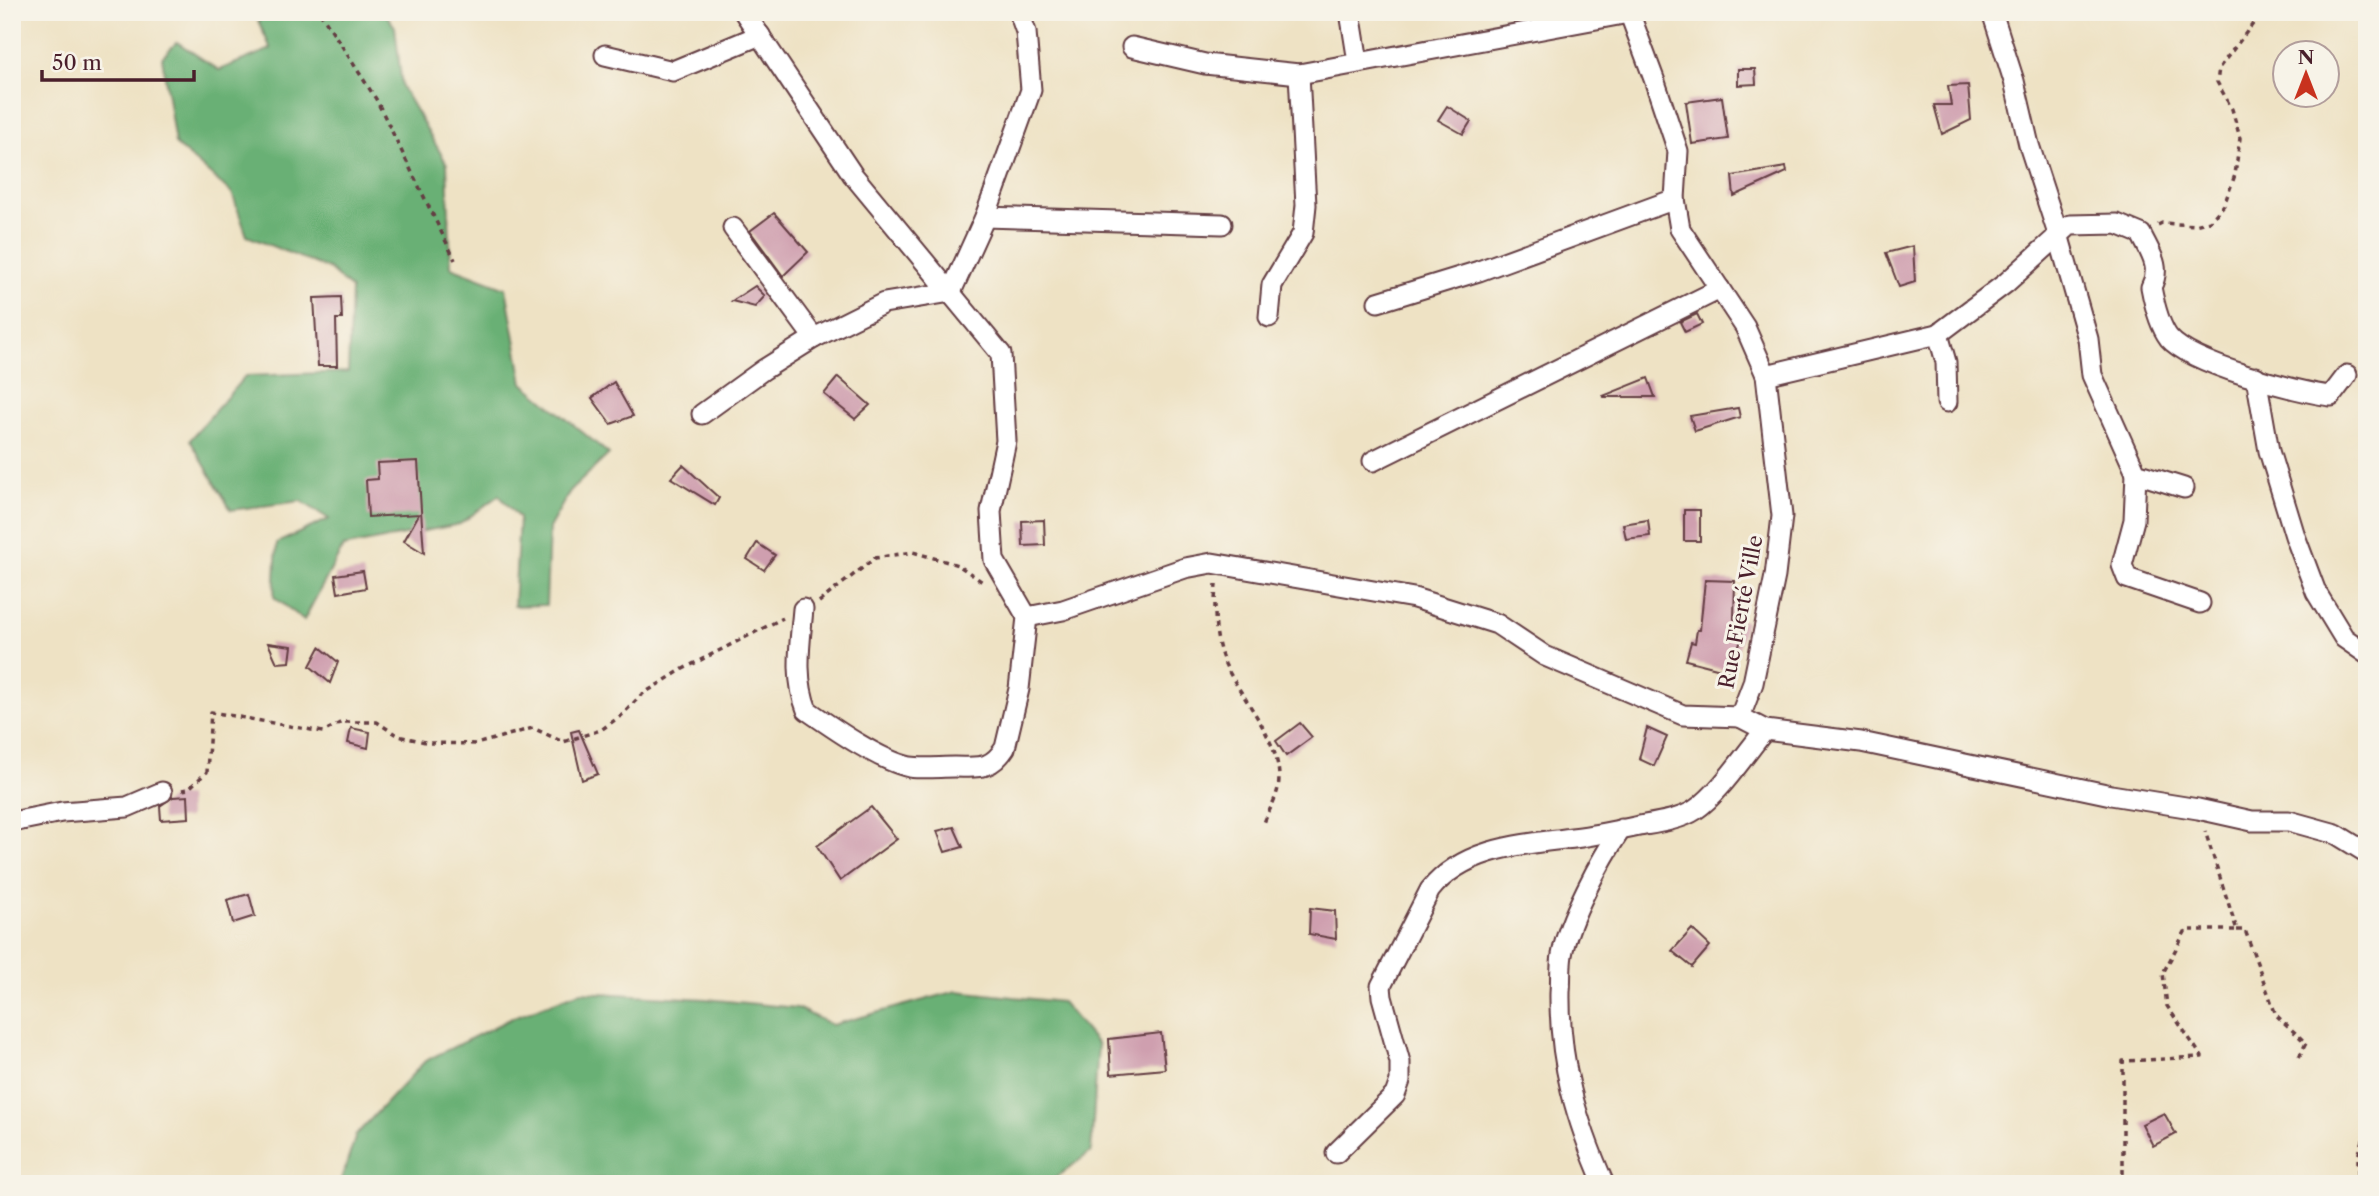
<svg xmlns="http://www.w3.org/2000/svg" width="2379" height="1196" font-family="'Libre Caslon Text',serif">
<style>
.forest{fill:#69b075;stroke:#5a6850;stroke-width:2}
.building{fill:#cf9faf}
.lines{fill:none;stroke-linecap:round;stroke-linejoin:round}
.minor-casing{stroke:#633c42;stroke-width:23}
.path{stroke:#633c42;stroke-width:3.5;stroke-dasharray:5 5;stroke-linecap:butt}
.minor{stroke:#fff;stroke-width:19}
.labels{text-anchor:middle;stroke-width:6;stroke-linejoin:round;paint-order:stroke}
.street-label{font-size:21px;fill:#4a1f2b;stroke:#f7f3e8}
</style>
<rect width="100%" height="100%" fill="#f7f3e8"/>
<filter id="ink" filterUnits="userSpaceOnUse"><feTurbulence type="fractalNoise" baseFrequency=".0143" numOctaves="2"/><feDisplacementMap in="SourceGraphic" scale="14" xChannelSelector="R" yChannelSelector="G"/><feConvolveMatrix kernelMatrix="1 2 1 2 8 2 1 2 1" color-interpolation-filters="sRGB"/></filter>
<filter id="wash" filterUnits="userSpaceOnUse"><feTurbulence type="fractalNoise" baseFrequency=".00686" numOctaves="4" result="noise"/><feDisplacementMap in="SourceGraphic" scale="28" xChannelSelector="R" yChannelSelector="G"/><feGaussianBlur stdDeviation="1.57" result="paint"/><feColorMatrix in="noise" values="0 0 0 0 0 0 0 0 0 0 0 0 0 0 0 0 0 1.4 0 .05"/><feComposite in="paint" operator="in"/></filter>
<g filter="url(#wash)">
<rect width="100%" height="100%" fill="#eee2c4"/>
<g class="forest">
<path d="M254,12H384L395,27L402,87L447,164L451,267L506,288L523,383L609,454L570,491L549,528L546,605L514,606L519,518L499,495L460,524L343,547L304,620L274,597L277,543L329,519L301,501L231,510L190,440L245,376L348,372L351,289L329,269L247,236L232,193L175,144L162,57L177,42L219,70L271,49Z"/>
<path d="M957,991L1062,1002L1098,1045L1091,1152L1052,1180L1051,1184H613L602,1179L532,1184H340L356,1135L425,1061L514,1017L580,992L706,999L797,1008L832,1025Z"/>
</g>
<g id="blocks">
<g class="building">
<path d="M1738,69H1755L1756,84L1738,85Z"/>
<path d="M1968,85L1971,120L1942,134L1934,105H1951L1948,86Z"/>
<path d="M1722,97L1728,139L1692,144L1686,102Z"/>
<path d="M1447,106L1471,121L1463,134L1438,120Z"/>
<path d="M1786,167L1787,172L1734,196L1732,176Z"/>
<path d="M774,213L808,252L783,276L750,231Z"/>
<path d="M1913,246L1915,282L1899,287L1886,253Z"/>
<path d="M755,286L765,296L755,307L732,301Z"/>
<path d="M341,297L342,319H336L337,366H318L314,298Z"/>
<path d="M1697,314L1702,324L1685,332L1680,322Z"/>
<path d="M838,377L870,405L855,419L824,394Z"/>
<path d="M1648,378L1655,397H1604L1603,396Z"/>
<path d="M614,382L633,416L611,424L592,398Z"/>
<path d="M1738,408L1740,417L1695,431L1690,416Z"/>
<path d="M418,461L421,510L424,553L404,541L419,514L368,517L366,480L378,479L377,463Z"/>
<path d="M683,465L719,498L715,505L671,478Z"/>
<rect x="1684" y="510" width="16" height="31"/>
<path d="M1044,520L1045,545L1023,546L1022,521Z"/>
<path d="M1648,520L1650,536L1626,539L1623,524Z"/>
<path d="M757,543L775,555L764,570L747,559Z"/>
<path d="M363,571L366,588L338,593L335,575Z"/>
<path d="M1705,580L1735,581L1734,619L1746,621L1732,672L1686,660L1691,642L1695,643L1697,630H1700Z"/>
<path d="M268,643L292,646L290,662L277,663Z"/>
<path d="M320,647L338,662L330,683L310,666Z"/>
<path d="M1300,723L1312,737L1286,756L1276,741Z"/>
<path d="M351,728L370,732L368,748L348,743Z"/>
<path d="M1647,728L1667,737L1654,766L1639,759Z"/>
<path d="M579,730L598,774L582,780L571,732Z"/>
<path d="M188,796L189,818L161,820L160,806L173,797Z"/>
<path d="M871,807L897,839L840,881L817,846Z"/>
<path d="M954,827L963,847L945,852L937,831Z"/>
<path d="M249,894L255,916L233,923L227,900Z"/>
<path d="M1310,908L1335,911L1336,939L1309,934Z"/>
<path d="M1692,929L1710,946L1692,967L1672,951Z"/>
<path d="M1161,1033L1165,1069L1111,1074L1109,1039Z"/>
<path d="M2164,1113L2176,1134L2153,1146L2142,1124Z"/>
</g>
</g>
</g>
<g filter="url(#ink)">
<use href="#blocks" fill-opacity="0" stroke="#633c42" stroke-width="2"/>
<g class="lines">
<g class="minor-casing">
<g id="minor">
<path d="M744,12L853,175L1001,354L1006,441L991,511L994,560L1027,617L1019,689L1005,748C990,771 978,767 954,767C940,767 924,769 910,767C880,761 833,728 807,710C794,677 800,644 803,609"/>
<path d="M1350,12L1358,62"/>
<path d="M1992,12L2014,81L2029,145L2058,234L2088,339L2092,375L2136,473L2184,488"/>
<path d="M1132,47L1205,64L1299,74L1629,13"/>
<path d="M605,55L673,71L760,35"/>
<path d="M985,217L1222,224"/>
<path d="M733,228L814,338L884,303L951,292L985,217L1031,90L1026,32L1019,12"/>
<path d="M1378,302L1479,271L1675,199"/>
<path d="M1269,317L1272,285L1303,233L1306,205L1299,74"/>
<path d="M1938,334L1946,362L1947,402"/>
<path d="M1766,375L1938,334L2006,283L2070,225L2117,224L2141,234C2150,253 2162,267 2151,287C2154,303 2159,325 2169,338C2191,364 2297,392 2331,396L2347,375"/>
<path d="M2256,377L2269,451L2295,536L2316,592L2344,638L2367,654"/>
<path d="M702,414L763,370L814,338"/>
<path d="M1373,461L1720,289"/>
<path d="M2136,473L2134,520L2122,565L2127,578L2200,603"/>
<path d="M1027,617L1063,610L1185,568L1212,563L1414,598L1497,624L1545,656L1683,715L1740,717L1753,683L1775,576L1782,516L1766,375L1745,327L1680,229L1675,199L1678,151L1654,79L1629,12"/>
<path d="M1740,717L1765,730L1861,742L2111,795L2198,809L2252,821H2289L2336,834L2367,853"/>
<path d="M12,822L62,812L127,807L162,792"/>
<path d="M1336,1153L1395,1095L1400,1081V1062L1382,997L1381,986L1430,890C1466,845 1529,844 1581,837C1601,834 1620,830 1639,826C1656,823 1680,820 1695,810C1719,794 1746,753 1765,730"/>
<path d="M1604,1184C1576,1120 1559,1063 1560,992C1561,980 1560,967 1562,955C1568,920 1601,859 1621,829"/>
</g>
</g>
<g class="path">
<path d="M320,12L376,99L455,260"/>
<path d="M2158,225L2162,223L2195,225L2210,221L2224,205L2235,175L2240,138L2232,109L2217,82L2219,68L2262,12"/>
<path d="M1216,584C1214,611 1214,639 1225,664C1242,700 1286,746 1278,788C1276,799 1268,812 1264,823"/>
<path d="M819,602L875,558L913,552L958,565L984,583"/>
<path d="M182,790L188,789L207,772L211,712L323,732L342,722H377L398,736L430,743L476,744L533,728L563,742L601,730L622,715L641,695L683,669L783,618"/>
<path d="M2237,930H2245L2276,1015L2306,1043L2299,1057"/>
<path d="M2123,1184V1061L2202,1057L2167,1006L2163,973L2186,930H2237L2205,831"/>
<path d="M2358,1184V1156L2367,1128"/>
</g>
<use href="#minor" class="minor"/>
</g>
</g>
<g class="labels">
<g class="street-label">
<text transform="translate(1741 612) rotate(-79)" y="7">Rue Fierté Ville</text>
</g>
</g>
<rect width="2379" height="1196" fill="none" stroke="#f7f3e8" stroke-width="42"/>
<g transform="translate(2306 74)"><circle r="33" fill="#f7f3e8" stroke="#b29e9c" stroke-width="2"/>
<path d="M0-5L12 26L0 18L-12 26Z" fill="#c8321e"/>
<text y="-10" font-size="19" font-weight="bold" text-anchor="middle" fill="#4a1f2b">N</text>
</g>
<path d="M42 70v10h152v-10" fill="none" stroke="#4a1f2b" stroke-width="3.5"/>
<text x="52" y="70" font-size="21" fill="#4a1f2b" stroke="#f7f3e8" stroke-width="5" paint-order="stroke">50 m</text>
</svg>
